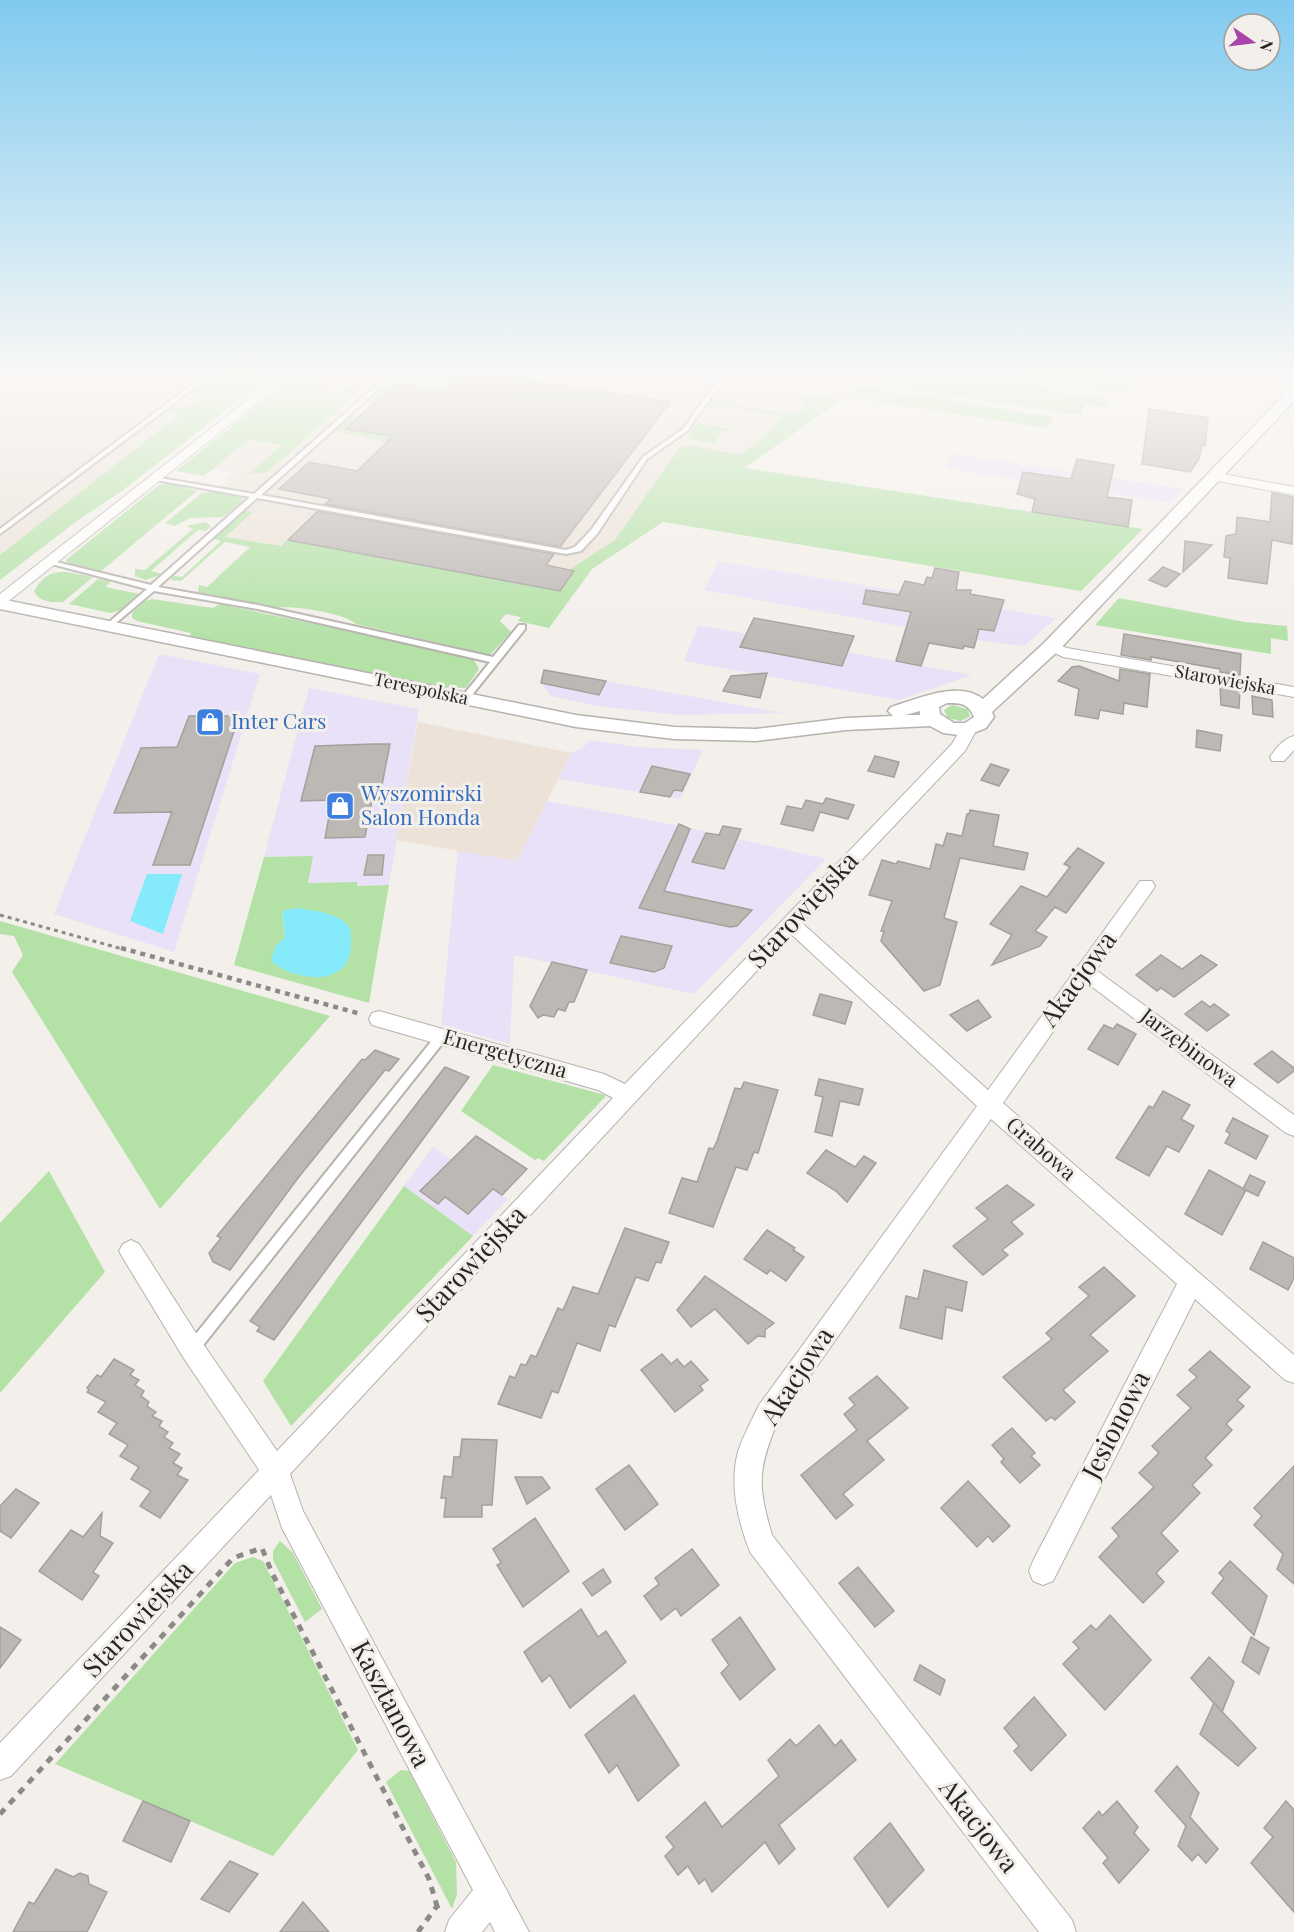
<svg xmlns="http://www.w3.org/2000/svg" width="1294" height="1932" font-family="'Playfair Display',serif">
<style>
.commercial{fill:#e9e1f7}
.built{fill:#ece2d8}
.green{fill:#b3e1a6;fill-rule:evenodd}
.water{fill:#85eaf9}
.building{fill:#bcb8b4;stroke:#a4a09c;stroke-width:1.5}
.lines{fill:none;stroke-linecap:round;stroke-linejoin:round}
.service-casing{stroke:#b6b2ae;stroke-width:4}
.minor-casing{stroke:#b6b2ae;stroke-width:2}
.tertiary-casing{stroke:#b6b2ae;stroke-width:3}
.path-far2{stroke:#8c8a86;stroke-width:3;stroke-dasharray:4 4;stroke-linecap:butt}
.path-far1{stroke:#8c8a86;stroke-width:4.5;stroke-dasharray:5 5;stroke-linecap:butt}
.path{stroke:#8c8a86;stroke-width:5;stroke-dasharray:7 7;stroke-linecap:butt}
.service{fill:#fff;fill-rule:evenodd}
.minor{fill:#fff;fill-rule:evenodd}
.tertiary{fill:#fff;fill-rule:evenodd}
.labels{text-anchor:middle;stroke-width:6;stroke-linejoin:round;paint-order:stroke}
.far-street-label{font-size:18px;fill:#282725;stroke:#f3efea}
.shop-label{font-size:21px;fill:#366cbe;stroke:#f3efea;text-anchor:start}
.street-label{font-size:21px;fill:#282725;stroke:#f3efea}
.near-street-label{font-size:26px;fill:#282725;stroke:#f3efea}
</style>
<rect width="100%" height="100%" fill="#f3efea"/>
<g class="commercial">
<path d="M952,453L1183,489L1169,503L946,468Z"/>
<path d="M718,561L922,595L1056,618L1024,646L976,640L704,590Z"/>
<path d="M698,625L972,675L899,700L684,661Z"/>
<path d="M159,654L260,674L174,952L54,914Z"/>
<path d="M550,671L783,713L678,715L597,706L551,696L541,683Z"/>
<path d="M309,688L419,709L389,885L357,886V882L307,883L313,856L264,857Z"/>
<path d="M590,740L638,747L703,750L680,799L558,779L571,753L583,748Z"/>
<path d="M547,801L686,827L826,859L694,994L514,955L510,1044L441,1024L458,850L517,860Z"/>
<path d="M433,1147L508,1199L473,1236L404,1186Z"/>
</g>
<g class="built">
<path d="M0,375H243L0,561Z"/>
<path d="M322,375H879L592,569L565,606L224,537L252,512L205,502L235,473L210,468Z"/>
<path d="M418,722L571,753L517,861L396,840Z"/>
</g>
<g class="green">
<path d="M215,375H271L122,491L77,521L0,580V555L180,414L168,412L176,407H188L200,398L194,397L192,393Z"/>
<path d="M296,375H330L315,388L338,392L347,387L361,390L266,473H250L282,445L249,439L204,476L176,471Z"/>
<path d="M397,375H458L387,442L338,432L336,430L351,416L358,417L347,429L375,402L368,401Z"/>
<path d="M879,375H1105L1130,379L1123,393L1042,381L1037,388L1108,400L1104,407L1085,404L1081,415L868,382Z"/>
<path d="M861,387L1053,417L1047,428L847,397Z"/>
<path d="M808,396L843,399L744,468L1143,529L1081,591L663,522L592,569L549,628L518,621L521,617L506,614L500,621L511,632L490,655L356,624C344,613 291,605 275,608L198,592L199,585L207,587L250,547L225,542L181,581L171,580L173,576L182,577L221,541L214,539L243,510L253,512L225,537L281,546L288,540L560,591L574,571L569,570L615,540L680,447L688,445L740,455L769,433L780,416L717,405L714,409L708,406L712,400L721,398L738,401L736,405L798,415L806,402L797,400Z"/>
<path d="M697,423L730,429L729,431H724L714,443L690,439L687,437Z"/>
<path d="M169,483L197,491L101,571L68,563L66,560L159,485Z"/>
<path d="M217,491L239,496L243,501L223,517L190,518L175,526L165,523L202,493Z"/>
<path d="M205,522L211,526L206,531L198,530L151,571L162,574L146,580L135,576V569L145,570L193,529L186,526Z"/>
<path d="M66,572L93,577L63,602C53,603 38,602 34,591C41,578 50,571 66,572Z"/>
<path d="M98,579L111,581L106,587L139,594L121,610L111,613L69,604Z"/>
<path d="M1119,598L1245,622L1287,626L1288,641L1271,638V654L1095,625Z"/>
<path d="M152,599L213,608L220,604L467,656L474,660L479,669L466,688L442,687L190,637L191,633L137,621L132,618V613L145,601Z"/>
<path d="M952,705L967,709L970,716L961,721L948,718L944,710Z"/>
<path d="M313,856L308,883L357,882V886L389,885L369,1003L234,965L264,857ZM297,908L280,970L275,947L285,937L282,912Z"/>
<path d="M0,921L330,1016L160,1209L12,972L23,955L14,936L0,934Z"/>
<path d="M493,1065L605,1095V1097L544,1161L538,1158L535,1160L461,1111Z"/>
<path d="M49,1171L105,1272L0,1393V1223Z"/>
<path d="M404,1186L473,1236L291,1426L263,1381Z"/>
<path d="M280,1541L293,1553L322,1609L305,1622L273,1560V1551Z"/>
<path d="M253,1557L263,1561L358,1750L273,1856L55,1764L235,1563Z"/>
<path d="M401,1770L409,1771L456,1862L457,1894L452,1909L386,1782Z"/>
</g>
<g class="water">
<path d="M147,874H182L163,934L130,921Z"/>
<path d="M297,908C315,911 338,912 350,928C351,937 352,948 349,957C339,988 289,978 271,961L275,947L285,937L282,911Z"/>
</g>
<g class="building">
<path d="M458,375H495L670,402L560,547L325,504L331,499L279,489L309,462L357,471L393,436L346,429L396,383L441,390Z"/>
<path d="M1149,409L1208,418L1205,446L1202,445L1199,459L1190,472L1142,464Z"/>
<path d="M1077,459L1114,465L1107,497L1132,500L1128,527L1032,512L1035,499L1017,494L1023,472L1071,479Z"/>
<path d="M1272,493L1293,497L1292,544L1272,540L1267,584L1228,578L1230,558L1224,557L1226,536L1236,534L1237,517L1270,522Z"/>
<path d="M318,511L554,554L546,565L574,571L560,591L288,540Z"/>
<path d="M1185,541L1212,545L1183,572Z"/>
<path d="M1163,567L1180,574L1166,587L1149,580Z"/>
<path d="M935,568L959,572L956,590H971L970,594L1004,600L994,631L979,629L974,648L964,646L963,649L929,643L921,666L896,661L911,612L863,604L866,590L899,595L905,581L924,585L927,577L932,578Z"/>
<path d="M754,618L854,636L842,666L740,647Z"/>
<path d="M1124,634L1241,654L1240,675L1220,672V669L1151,657V660L1121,655Z"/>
<path d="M1079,666L1119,681L1120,669L1150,674L1147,707L1124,703L1123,714L1100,710L1098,719L1075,715L1079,689L1058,681L1072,667Z"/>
<path d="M544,670L606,681L599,695L541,683Z"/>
<path d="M767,673L760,698L723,691L731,676Z"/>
<path d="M1220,687L1240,690L1239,708L1221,705Z"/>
<path d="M1252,696L1272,700L1273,717L1253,714Z"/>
<path d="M189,716H239L190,865H153L172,812L114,813L141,748L177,747Z"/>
<path d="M1197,730L1222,735L1220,751L1196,747Z"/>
<path d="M374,744H390L379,800H372L365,837L325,838L332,800L301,801L315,746Z"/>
<path d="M875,756L899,762L894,777L868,771Z"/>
<path d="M991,764L1009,770L999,786L981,780Z"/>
<path d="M652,766L690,774L682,791L674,790L670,797L640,792Z"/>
<path d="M826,798L854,805L848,819L820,812L813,831L781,824L787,806L802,809L806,800L823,804Z"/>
<path d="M970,810L999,815L993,846L1028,853L1024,870L960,858L944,918L957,922L940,985L924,991L881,941L884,931H881L892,901L869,895L882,860L896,864L898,861L930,869L936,844L943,846L947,833L962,836L967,814H969Z"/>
<path d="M679,824L690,829L664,891L752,910L737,926L730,927L639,908Z"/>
<path d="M723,826L741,829L724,869L692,862L706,833L719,835Z"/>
<path d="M1078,848L1104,863L1066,913L1055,907L1035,931L1047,937L1040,946L992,965L1012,935L990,924L1021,886L1047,897L1070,867L1064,864Z"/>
<path d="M368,855H384L382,875H364Z"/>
<path d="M621,936L672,946L664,968L654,972L610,963Z"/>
<path d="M1161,955L1182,969L1201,955L1217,965L1174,997L1161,988L1157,991L1136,975Z"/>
<path d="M552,962L587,970L574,1002H569L565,1011L558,1009L554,1017L543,1015L538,1018L530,1006Z"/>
<path d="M820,994L852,1002L845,1024L813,1015Z"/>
<path d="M978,1000L991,1017L967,1031L950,1015Z"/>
<path d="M1202,1001L1210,1007L1214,1004L1229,1015L1207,1031L1185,1014Z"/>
<path d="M1117,1024L1136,1034L1118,1065L1088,1049L1104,1025L1113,1029Z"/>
<path d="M375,1050L399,1059L389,1071L385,1070L298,1178L230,1270L213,1262L209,1253L221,1238L217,1236L362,1059L365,1060Z"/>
<path d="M1272,1051L1294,1068V1071L1278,1083L1254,1064Z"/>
<path d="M445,1067L469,1077L274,1340L257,1331L260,1327L250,1321Z"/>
<path d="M819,1079L863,1089L859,1105L840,1101L832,1136L815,1132L823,1097L815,1095Z"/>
<path d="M744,1082L778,1090L758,1153L754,1152L747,1170L736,1167L713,1227L669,1213L682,1178L697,1182L709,1148L713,1149L717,1141L735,1088L741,1089Z"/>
<path d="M1163,1091L1190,1105L1181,1119L1194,1126L1179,1152L1167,1146L1149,1176L1116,1158L1149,1106L1153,1108Z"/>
<path d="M1233,1118L1268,1136L1256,1159L1225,1143L1230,1134L1226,1131Z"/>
<path d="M476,1136L527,1169L502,1195L493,1189L468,1214L445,1197L438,1204L420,1191Z"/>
<path d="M826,1150L855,1167L864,1156L876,1163L847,1202L836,1191L807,1173Z"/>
<path d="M1209,1170L1246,1190L1222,1235L1185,1214Z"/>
<path d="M1250,1175L1265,1182L1258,1196L1243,1189Z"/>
<path d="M1007,1185L1034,1205L1011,1222L1023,1234L1002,1250L1008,1255L983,1275L953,1246L988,1219L976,1208Z"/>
<path d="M625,1228L669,1242L661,1263L656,1262L648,1281L636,1277L615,1327L609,1325L600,1351L577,1343L558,1393L552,1391L541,1418L498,1404L510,1376L515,1378L521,1364L526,1365L531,1355L536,1357L558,1308L563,1310L573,1287L598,1294Z"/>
<path d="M767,1230L795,1248L793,1250L804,1257L786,1281L770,1270L767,1274L744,1259Z"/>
<path d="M1263,1242L1294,1258V1278L1288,1290L1250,1269Z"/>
<path d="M1104,1267L1135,1296L1090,1335L1108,1351L1063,1390L1075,1402L1055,1420L1051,1417L1046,1421L1003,1377L1052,1339L1046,1333L1089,1296L1079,1287Z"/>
<path d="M924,1270L967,1282L962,1311L946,1307L942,1339L900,1328L906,1296L918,1299Z"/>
<path d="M705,1276L774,1323L765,1330V1337L758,1336L748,1344L715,1309L691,1327L677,1310Z"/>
<path d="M1210,1351L1250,1387L1237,1400L1244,1406L1226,1424L1232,1430L1205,1458L1212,1465L1192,1485L1200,1493L1161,1533L1178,1551L1156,1573L1164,1582L1143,1603L1099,1557L1119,1536L1112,1528L1154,1487L1139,1473L1159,1453L1152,1446L1191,1408L1177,1395L1197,1377L1189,1370Z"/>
<path d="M662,1354L671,1364L677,1359L684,1367L691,1361L708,1380L700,1386L703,1390L675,1412L641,1370Z"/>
<path d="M114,1359L134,1370L130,1375L139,1380L135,1385L144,1391L141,1396L149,1402L147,1406L156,1412L152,1416L162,1421L159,1426L168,1432L164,1437L173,1443L169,1448L180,1454L173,1463L182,1468L177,1475L188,1480L160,1518L140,1506L151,1491L131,1479L139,1467L120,1456L128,1445L109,1434L117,1423L98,1412L106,1402L87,1392L89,1390L87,1388L97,1375L101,1377Z"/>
<path d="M877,1376L908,1408L867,1441L884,1460L843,1494L853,1505L836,1519L801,1475L857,1430L844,1414L855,1405L849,1398Z"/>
<path d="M1012,1428L1035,1453L1031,1456L1040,1465L1020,1483L1001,1462L1004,1459L992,1445Z"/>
<path d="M462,1439L497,1440L492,1505H482V1517H444L446,1498H441L444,1476L452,1477L454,1457H460Z"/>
<path d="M629,1465L658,1504L625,1530L596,1489Z"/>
<path d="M1294,1466V1584L1277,1569L1283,1554L1254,1525L1262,1516L1254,1508Z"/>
<path d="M515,1477H542L550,1488L527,1504Z"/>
<path d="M968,1481L1010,1526L993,1542L988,1536L977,1547L941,1508Z"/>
<path d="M16,1489L39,1503L11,1538L0,1531V1506Z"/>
<path d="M102,1513L100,1536L113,1543L93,1572L99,1576L82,1600L39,1571L71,1530L83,1537Z"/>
<path d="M535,1518L569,1571L523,1607L497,1565L501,1563L493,1549Z"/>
<path d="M692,1549L719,1585L681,1616L676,1608L661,1620L644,1596L659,1584L655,1578Z"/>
<path d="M1230,1561L1267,1596L1254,1635L1212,1593L1224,1578L1219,1573Z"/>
<path d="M858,1567L894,1611L875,1627L839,1583Z"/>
<path d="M603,1569L611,1582L592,1596L583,1583Z"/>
<path d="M581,1609L598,1637L606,1631L626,1662L570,1708L550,1675L542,1682L524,1652Z"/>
<path d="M1110,1615L1151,1660L1105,1710L1063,1664L1079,1648L1073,1642L1091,1625L1096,1630Z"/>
<path d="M740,1617L775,1669L740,1700L721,1673L729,1665L712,1640Z"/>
<path d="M0,1627L21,1640L0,1668Z"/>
<path d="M1251,1637L1269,1648L1259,1674L1242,1662Z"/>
<path d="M1209,1657L1234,1682L1222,1712L1191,1678Z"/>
<path d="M920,1665L945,1680L940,1695L914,1680Z"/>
<path d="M634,1695L679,1765L638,1801L617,1765L609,1773L585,1735Z"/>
<path d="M1034,1697L1066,1735L1031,1771L1014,1751L1019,1746L1004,1728Z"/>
<path d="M1214,1703L1256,1748L1238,1766L1200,1734Z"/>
<path d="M819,1725L835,1746L841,1740L856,1760L779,1825L795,1849L779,1864L765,1842L712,1892L705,1879L699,1884L688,1866L678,1875L665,1856L674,1847L666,1837L705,1802L722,1827L779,1776L768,1760L790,1739L796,1746Z"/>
<path d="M1177,1766L1199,1793L1190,1817L1218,1849L1206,1863L1198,1854L1192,1861L1178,1846L1186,1826L1155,1791Z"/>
<path d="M143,1801L190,1821L171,1862L123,1841Z"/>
<path d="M1117,1801L1138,1827L1134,1833L1149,1850L1119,1883L1103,1863L1108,1858L1083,1828L1099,1811L1102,1816Z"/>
<path d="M1286,1801L1294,1810V1912L1251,1863L1273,1837L1264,1828Z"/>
<path d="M890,1823L924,1870L888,1907L854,1858Z"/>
<path d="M230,1861L258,1874L229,1912L201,1899Z"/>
<path d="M56,1869L73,1877L80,1873L88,1876L89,1884L107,1892L87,1932H13L29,1902L34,1904Z"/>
<path d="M303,1902L329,1932H280Z"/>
</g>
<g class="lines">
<g class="service-casing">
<g id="service">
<path d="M205,375H212L0,534V529Z"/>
<path d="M388,375H394L261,495L566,550L575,547L591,530L643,457L683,429L716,382L678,377L675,375H689L718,379L721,375H727L687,431L647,459L597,534L581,551L566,554L257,498L158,587L258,605L493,657L519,625H525V629L468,700H462L461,698L490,662L258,609L154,591L110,628H107V624L147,589L44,562L48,560L151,585L250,497L156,480L154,479V477L254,494Z"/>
<path d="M442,1032L446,1033L448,1036L446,1039L197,1353L192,1355L187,1353L185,1349L187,1345L438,1033Z"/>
</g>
</g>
<g class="minor-casing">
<g id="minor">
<path d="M279,375H292L5,604L0,605V594Z"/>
<path d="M1212,472L1294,487V495L1208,479L1206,476Z"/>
<path d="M1051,642L1067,648L1294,687V697L1063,657L1043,647L1046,644Z"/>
<path d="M969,724L977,729L965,751L802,923L988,1090L1140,881H1152L1155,886L1152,891L1096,970L1294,1115V1136L1286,1133L1087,983L1003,1103L1294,1355V1383L1285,1380L1195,1299L1053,1581L1043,1585L1033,1581L1029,1571L1033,1561L1177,1284L991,1119L777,1423C757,1471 758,1486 772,1535L1072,1920L1076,1932H1039L750,1552C738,1521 729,1484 738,1452C743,1436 752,1420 759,1405L977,1106L791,934L290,1474L303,1511L529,1932H495L490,1922L482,1932H445L449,1920L473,1890L282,1528L271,1495L11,1776L0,1780V1743L259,1470L183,1357L123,1258L119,1251L123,1244L131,1240L139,1244L201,1341L277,1451L613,1098L598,1090L372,1025L369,1019L372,1013L379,1011L604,1074L625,1084L952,744L963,725Z"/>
<path d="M1294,736V750L1284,761H1272L1270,757C1275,749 1284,738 1294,736Z"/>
</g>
</g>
<g class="tertiary-casing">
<path id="tertiary" d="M1294,389V401L1058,651L992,712L994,717L986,728L966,736L943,733L930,726L846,730L756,741L674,739L576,727L0,609V599L576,715L674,727L756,729L846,718L893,716L888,711L891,707C918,699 958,680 983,699L1044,643L1289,390ZM947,703C961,703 968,703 974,717L965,723H954L940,714L939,707ZM920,711V715H905Z"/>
</g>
<path class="path-far2" d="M0,915L126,950"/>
<path class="path-far1" d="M121,948L361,1014"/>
<g class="path">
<path d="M0,1814L233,1558L262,1548L272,1573L429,1879L437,1906"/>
<path d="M418,1932L437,1906L441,1914"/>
</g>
<use href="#service" class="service"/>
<use href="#minor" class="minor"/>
<use href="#tertiary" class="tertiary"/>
</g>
<linearGradient id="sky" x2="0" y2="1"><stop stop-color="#80caef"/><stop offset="0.58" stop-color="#faf8f6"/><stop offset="1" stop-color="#faf8f6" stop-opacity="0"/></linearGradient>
<rect width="1294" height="645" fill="url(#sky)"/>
<defs>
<g id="shop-square" transform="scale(1.5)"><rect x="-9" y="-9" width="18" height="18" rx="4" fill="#3f7fe0" stroke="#f3efea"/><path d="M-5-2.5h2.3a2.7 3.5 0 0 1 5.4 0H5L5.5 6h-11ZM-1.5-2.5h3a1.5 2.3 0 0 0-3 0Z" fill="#fff"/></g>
</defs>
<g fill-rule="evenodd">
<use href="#shop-square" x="210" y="722"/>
<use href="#shop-square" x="340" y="806"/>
</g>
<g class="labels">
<g class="far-street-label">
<text transform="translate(1225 680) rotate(10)" y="6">Starowiejska</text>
<text transform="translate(421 689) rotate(12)" y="6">Terespolska</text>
</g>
<g class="shop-label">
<text x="231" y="729">Inter Cars</text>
<text x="361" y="801">Wyszomirski<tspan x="361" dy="24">Salon Honda</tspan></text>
</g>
<g class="street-label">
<text transform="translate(1189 1048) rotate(37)" y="7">Jarzębinowa</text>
<text transform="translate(505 1054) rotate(16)" y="7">Energetyczna</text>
<text transform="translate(1041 1149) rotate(41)" y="7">Grabowa</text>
</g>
<g class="near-street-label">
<text transform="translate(803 910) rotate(-47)" y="9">Starowiejska</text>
<text transform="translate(1078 979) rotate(-54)" y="9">Akacjowa</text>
<text transform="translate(471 1264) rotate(-47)" y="9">Starowiejska</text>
<text transform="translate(797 1376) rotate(-57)" y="9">Akacjowa</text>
<text transform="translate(1116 1425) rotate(-63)" y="9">Jesionowa</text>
<text transform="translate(138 1619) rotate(-47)" y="9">Starowiejska</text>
<text transform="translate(391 1704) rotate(62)" y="9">Kasztanowa</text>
<text transform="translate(979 1826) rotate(52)" y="9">Akacjowa</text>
</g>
</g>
<g transform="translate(1252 42) rotate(104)"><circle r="28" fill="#f3efea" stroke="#a29f9b" stroke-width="1.5"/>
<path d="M0-4.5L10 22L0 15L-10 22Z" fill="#a944a8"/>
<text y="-9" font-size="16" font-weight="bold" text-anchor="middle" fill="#282725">N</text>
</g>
</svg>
